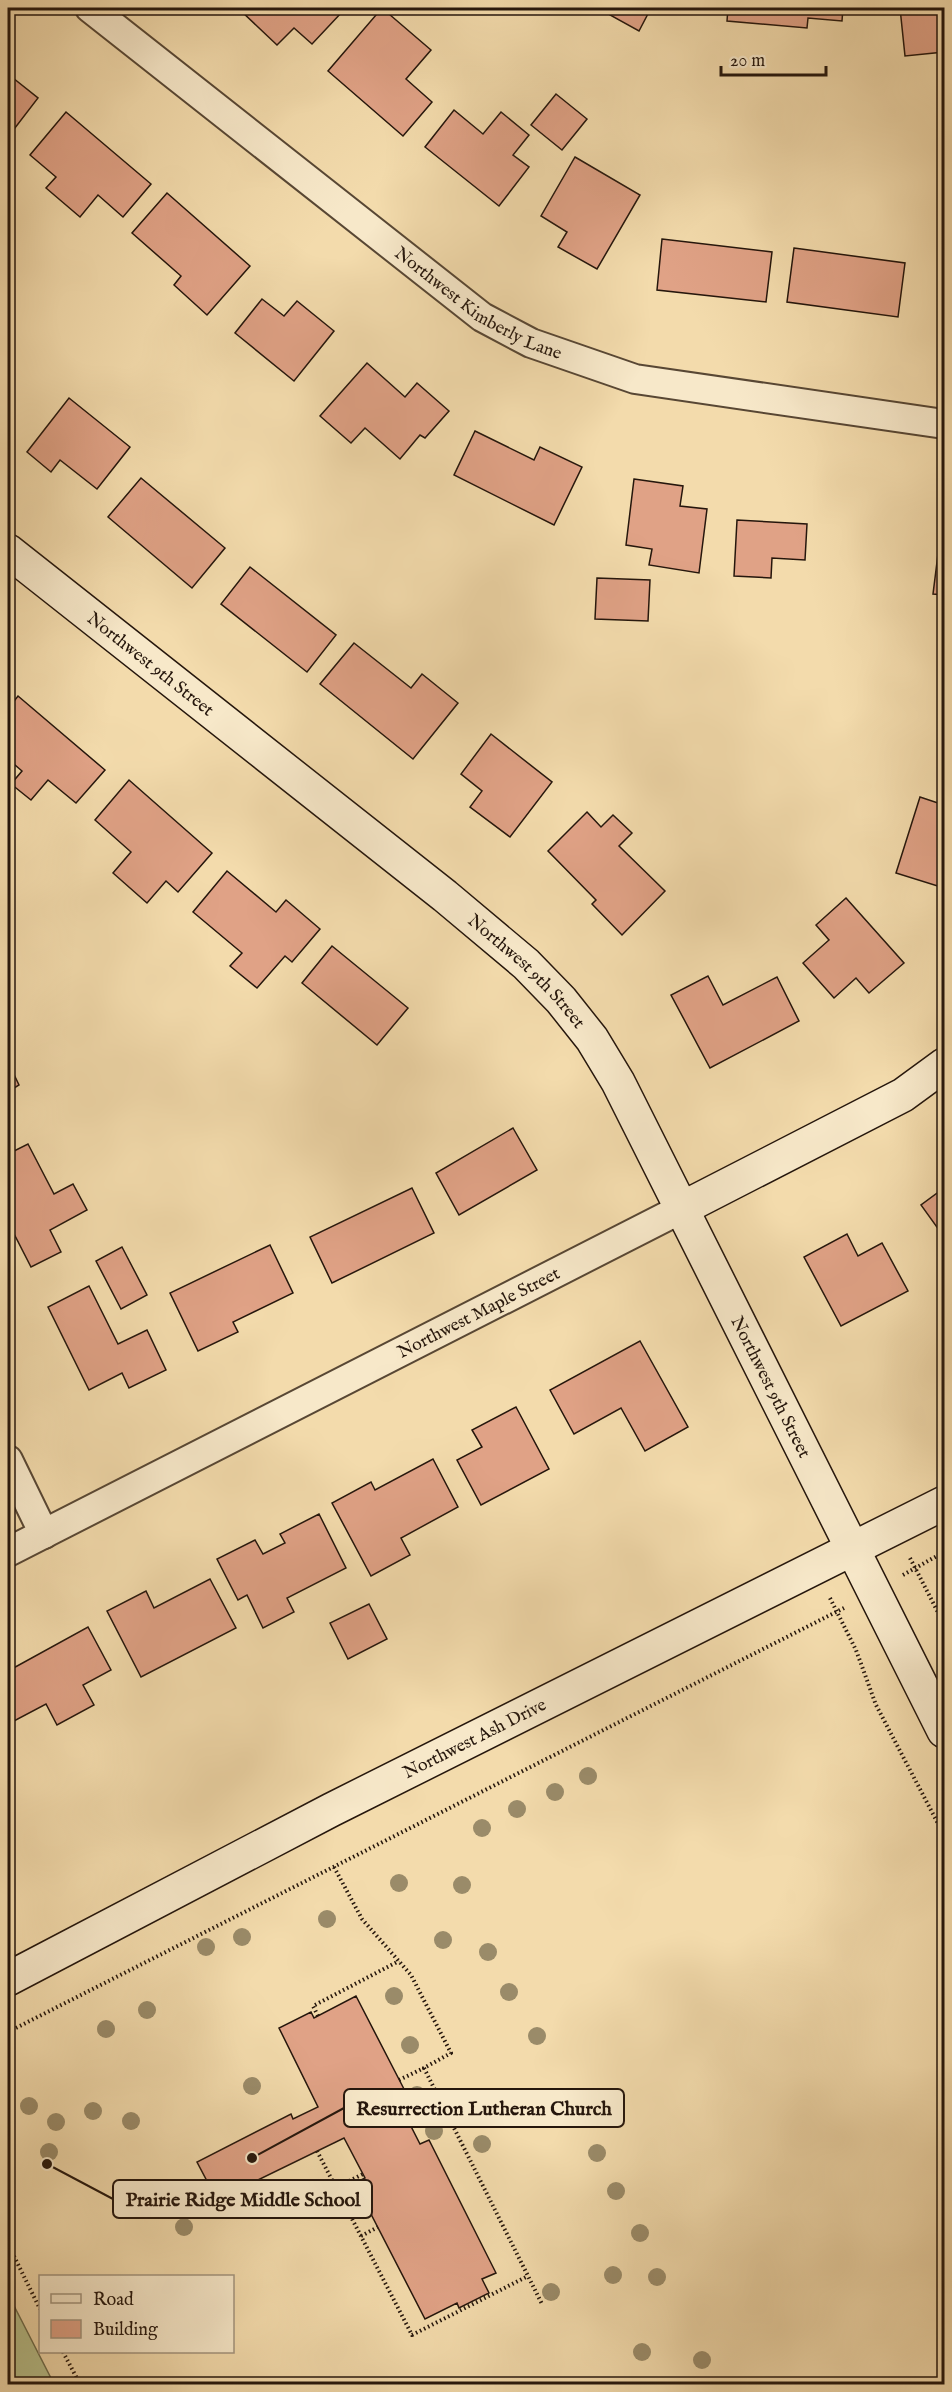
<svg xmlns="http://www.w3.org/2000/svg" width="952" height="2392" font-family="'IM FELL English',serif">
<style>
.green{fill:#b8c18c;stroke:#6e6c4c;stroke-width:1.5}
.building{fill:#e0a286;stroke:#25160c;stroke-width:1.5}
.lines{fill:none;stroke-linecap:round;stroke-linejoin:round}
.street-casing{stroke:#584734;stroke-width:32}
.secondary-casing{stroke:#25160c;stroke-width:36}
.path{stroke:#25160c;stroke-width:4;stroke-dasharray:1.5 3;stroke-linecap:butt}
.street{stroke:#f7e8c9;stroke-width:28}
.secondary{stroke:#f7e8c9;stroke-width:33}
.tree{fill:#9a8b69}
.labels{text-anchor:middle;stroke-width:6;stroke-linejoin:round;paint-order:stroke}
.street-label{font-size:18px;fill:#25160c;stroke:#f7e8c9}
.leader{fill:none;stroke:#25160c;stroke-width:2}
.callout-dot{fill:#25160c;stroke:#f7e8c9;stroke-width:2}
.callout{fill:#f7e8c9;stroke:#25160c;stroke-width:2}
.callout-label{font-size:20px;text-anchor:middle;font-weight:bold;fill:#25160c}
</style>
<rect width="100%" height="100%" fill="#f3dbac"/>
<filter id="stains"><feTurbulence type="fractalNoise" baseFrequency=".00333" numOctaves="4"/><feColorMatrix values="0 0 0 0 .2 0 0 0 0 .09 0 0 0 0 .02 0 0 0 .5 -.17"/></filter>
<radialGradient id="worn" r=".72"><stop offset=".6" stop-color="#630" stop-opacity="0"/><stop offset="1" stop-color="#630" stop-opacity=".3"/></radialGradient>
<path class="green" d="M8,2294L54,2384H8Z"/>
<g class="building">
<path d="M242,8H338L342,12L312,44L294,28L277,45L240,10Z"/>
<path d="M382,8L431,50L406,79L432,102L403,136L328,71Z"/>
<path d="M613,8H651L639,31L610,15Z"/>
<path d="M728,8H843L842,21L808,18L807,28L727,21Z"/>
<path d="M900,8H944V52L905,56Z"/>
<path d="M8,74L38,98L8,137Z"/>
<path d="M556,94L587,119L562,150L531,125Z"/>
<path d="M454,110L483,134L501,112L529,135L513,155L529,167L499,206L425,147Z"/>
<path d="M66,112L151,184L123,217L98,195L80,217L46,188L56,177L30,155Z"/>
<path d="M575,157L640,195L597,269L558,247L567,232L541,216Z"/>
<path d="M167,193L250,266L207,315L174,285L181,276L132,233Z"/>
<path d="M662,239L772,252L766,302L657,290Z"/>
<path d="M794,248L905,263L898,317L787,302Z"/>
<path d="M262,299L284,316L297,301L334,331L294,381L235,333Z"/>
<path d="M367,363L405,397L417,383L449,411L425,438L420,435L400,459L365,428L351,443L320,416Z"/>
<path d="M69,398L130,447L97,489L60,460L51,472L27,452Z"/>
<path d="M475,431L534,460L540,447L582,467L554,525L454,475Z"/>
<path d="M141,478L225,548L192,588L108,517Z"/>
<path d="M634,479L683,486L680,506L707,509L699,573L649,565L652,549L626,545Z"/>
<path d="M737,520L807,524L805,560L772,558L771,578L734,576Z"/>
<path d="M939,546H944V595L933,594Z"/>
<path d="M250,567L336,635L307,672L221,604Z"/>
<path d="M597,578L650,580L648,621L595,619Z"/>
<path d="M354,643L411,688L422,674L458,703L413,759L320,684Z"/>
<path d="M18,696L105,770L76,803L48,780L31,800L11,784L22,771L8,759V709Z"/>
<path d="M491,734L552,782L510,837L470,807L482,791L461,774Z"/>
<path d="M129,780L212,853L178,892L166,881L147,903L113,873L131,852L95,820Z"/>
<path d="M920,797L944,805V888L896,873Z"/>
<path d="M587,812L601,827L613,815L632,833L619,846L665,891L622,935L592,904L596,900L548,851Z"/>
<path d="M227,871L276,912L286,900L320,929L292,962L285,956L257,988L230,966L242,953L193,912Z"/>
<path d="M846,898L904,963L869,993L856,978L834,998L803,963L829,940L816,925Z"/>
<path d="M332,946L408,1008L377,1045L302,983Z"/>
<path d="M708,976L723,1005L777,977L799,1021L710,1068L671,995Z"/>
<path d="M8,1062L19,1085L8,1092Z"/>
<path d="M513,1128L537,1170L459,1215L436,1173Z"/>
<path d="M28,1144L54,1194L73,1184L87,1210L50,1230L61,1252L31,1267L8,1222V1154Z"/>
<path d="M412,1188L434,1233L332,1283L310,1237Z"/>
<path d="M944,1188V1237L921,1205Z"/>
<path d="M847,1234L858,1256L882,1243L908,1291L841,1326L804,1257Z"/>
<path d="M270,1245L293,1293L233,1322L238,1332L198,1351L170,1293Z"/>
<path d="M122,1247L147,1295L121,1309L96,1261Z"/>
<path d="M89,1286L118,1344L147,1330L166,1370L129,1388L122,1373L89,1390L48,1307Z"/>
<path d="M640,1341L688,1427L645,1451L621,1408L574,1434L550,1390Z"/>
<path d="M516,1407L549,1469L481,1505L457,1460L482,1447L472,1430Z"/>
<path d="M433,1459L458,1507L401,1538L410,1555L371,1576L332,1503L371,1482L375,1490Z"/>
<path d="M319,1514L346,1568L287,1598L294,1612L263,1628L247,1595L238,1600L217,1559L255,1540L263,1554L285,1543L280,1534Z"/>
<path d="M210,1579L236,1628L141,1677L107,1611L146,1591L154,1608Z"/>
<path d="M369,1604L387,1639L348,1659L330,1623Z"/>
<path d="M88,1627L111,1670L83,1685L94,1705L57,1725L46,1704L14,1721L8,1709V1671Z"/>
<path d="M356,1996L404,2089L394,2093L420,2144L429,2140L496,2273L482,2279L489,2293L459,2308L457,2303L425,2319L355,2183L365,2178L344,2138L217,2200L197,2162L291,2114L293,2119L318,2107L279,2028L311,2012L314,2018Z"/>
</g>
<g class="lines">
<g class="street-casing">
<g id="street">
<path id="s1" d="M90,8L482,317L531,343L635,379L944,424"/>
<path d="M8,1460L44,1534"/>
<path id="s2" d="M8,1552L681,1209"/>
</g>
</g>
<g class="secondary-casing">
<g id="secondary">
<path id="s3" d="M8,551L445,896L526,964L561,1000L592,1039L618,1082L944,1731"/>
<path d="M681,1209L903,1095L944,1065"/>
<path id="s4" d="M8,1979L331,1810L944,1503"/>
</g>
</g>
<g class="path">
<path d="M910,1558L944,1624"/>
<path d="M903,1575L944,1552"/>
<path d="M830,1598L856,1650L876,1705L944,1835"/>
<path d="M334,1867L362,1919L411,1975L451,2053L424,2068L542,2304"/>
<path d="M318,2016L313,2006L399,1961"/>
<path d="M8,2032L844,1608"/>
<path d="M399,2080L424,2068"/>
<path d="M317,2151L412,2335L528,2276"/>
<path d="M337,2187L363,2174"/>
<path d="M361,2236L378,2227"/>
<path d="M8,2244L40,2309"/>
<path d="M63,2352L80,2384"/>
</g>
<use href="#street" class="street"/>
<use href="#secondary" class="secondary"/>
</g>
<g class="tree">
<circle cx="588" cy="1776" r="9"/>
<circle cx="555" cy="1792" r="9"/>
<circle cx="517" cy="1809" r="9"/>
<circle cx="482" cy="1828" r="9"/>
<circle cx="399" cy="1883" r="9"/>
<circle cx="462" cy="1885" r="9"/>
<circle cx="327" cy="1919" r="9"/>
<circle cx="242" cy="1937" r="9"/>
<circle cx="443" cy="1940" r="9"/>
<circle cx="206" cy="1947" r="9"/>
<circle cx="488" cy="1952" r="9"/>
<circle cx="509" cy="1992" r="9"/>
<circle cx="394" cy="1996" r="9"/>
<circle cx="147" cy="2010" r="9"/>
<circle cx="106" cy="2029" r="9"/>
<circle cx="537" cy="2036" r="9"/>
<circle cx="410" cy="2045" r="9"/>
<circle cx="252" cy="2086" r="9"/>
<circle cx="417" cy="2095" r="9"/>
<circle cx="29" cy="2106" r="9"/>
<circle cx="93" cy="2111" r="9"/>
<circle cx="131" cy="2121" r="9"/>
<circle cx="56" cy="2122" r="9"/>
<circle cx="434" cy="2131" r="9"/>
<circle cx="482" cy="2144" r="9"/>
<circle cx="49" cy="2152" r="9"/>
<circle cx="597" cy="2153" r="9"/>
<circle cx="616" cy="2191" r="9"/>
<circle cx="184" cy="2227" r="9"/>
<circle cx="640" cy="2233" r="9"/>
<circle cx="613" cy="2275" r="9"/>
<circle cx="657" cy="2277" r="9"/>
<circle cx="551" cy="2292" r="9"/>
<circle cx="642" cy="2352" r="9"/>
<circle cx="702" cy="2360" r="9"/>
</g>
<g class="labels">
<g class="street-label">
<text dy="6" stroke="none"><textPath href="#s1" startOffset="489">Northwest Kimberly Lane</textPath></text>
<text dy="6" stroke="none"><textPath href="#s3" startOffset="182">Northwest 9th Street</textPath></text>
<text dy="6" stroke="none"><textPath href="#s3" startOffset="668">Northwest 9th Street</textPath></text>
<text dy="6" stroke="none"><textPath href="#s2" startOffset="528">Northwest Maple Street</textPath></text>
<text dy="6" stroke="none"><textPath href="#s3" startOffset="1154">Northwest 9th Street</textPath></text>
<text dy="6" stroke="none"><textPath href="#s4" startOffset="525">Northwest Ash Drive</textPath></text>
</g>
</g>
<path class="leader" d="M252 2158L344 2108M47 2164L113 2199"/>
<g class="callout-dot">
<circle cx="252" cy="2158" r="6"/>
<circle cx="47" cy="2164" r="6"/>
</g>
<g class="callout">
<rect x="344" y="2089" width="280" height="38" rx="6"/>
<rect x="113" y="2180" width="259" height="38" rx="6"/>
</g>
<g class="callout-label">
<text x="484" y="2115">Resurrection Lutheran Church</text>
<text x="243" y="2206">Prairie Ridge Middle School</text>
</g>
<rect width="952" height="2392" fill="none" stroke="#f3dbac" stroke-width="30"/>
<rect x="9" y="9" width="934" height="2374" fill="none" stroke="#25160c" stroke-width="3"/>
<rect x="15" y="15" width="922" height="2362" fill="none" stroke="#25160c" stroke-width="1.5"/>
<rect x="39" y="2275" width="195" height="78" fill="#f7e8c9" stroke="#a3947d" stroke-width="1.5"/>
<rect x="51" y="2294" width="30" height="9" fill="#f7e8c9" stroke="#a3947d" stroke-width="1.5"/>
<text x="93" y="2305" font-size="18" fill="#25160c">Road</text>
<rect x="51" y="2320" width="30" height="18" fill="#e0a286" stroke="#a3947d" stroke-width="1.5"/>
<text x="93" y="2335" font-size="18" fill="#25160c">Building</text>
<path d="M721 66v9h105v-9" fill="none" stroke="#25160c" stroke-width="3"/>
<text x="730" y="66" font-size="18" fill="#25160c" stroke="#f7e8c9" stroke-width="4.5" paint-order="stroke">20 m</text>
<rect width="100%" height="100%" filter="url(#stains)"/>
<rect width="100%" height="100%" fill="url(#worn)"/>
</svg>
